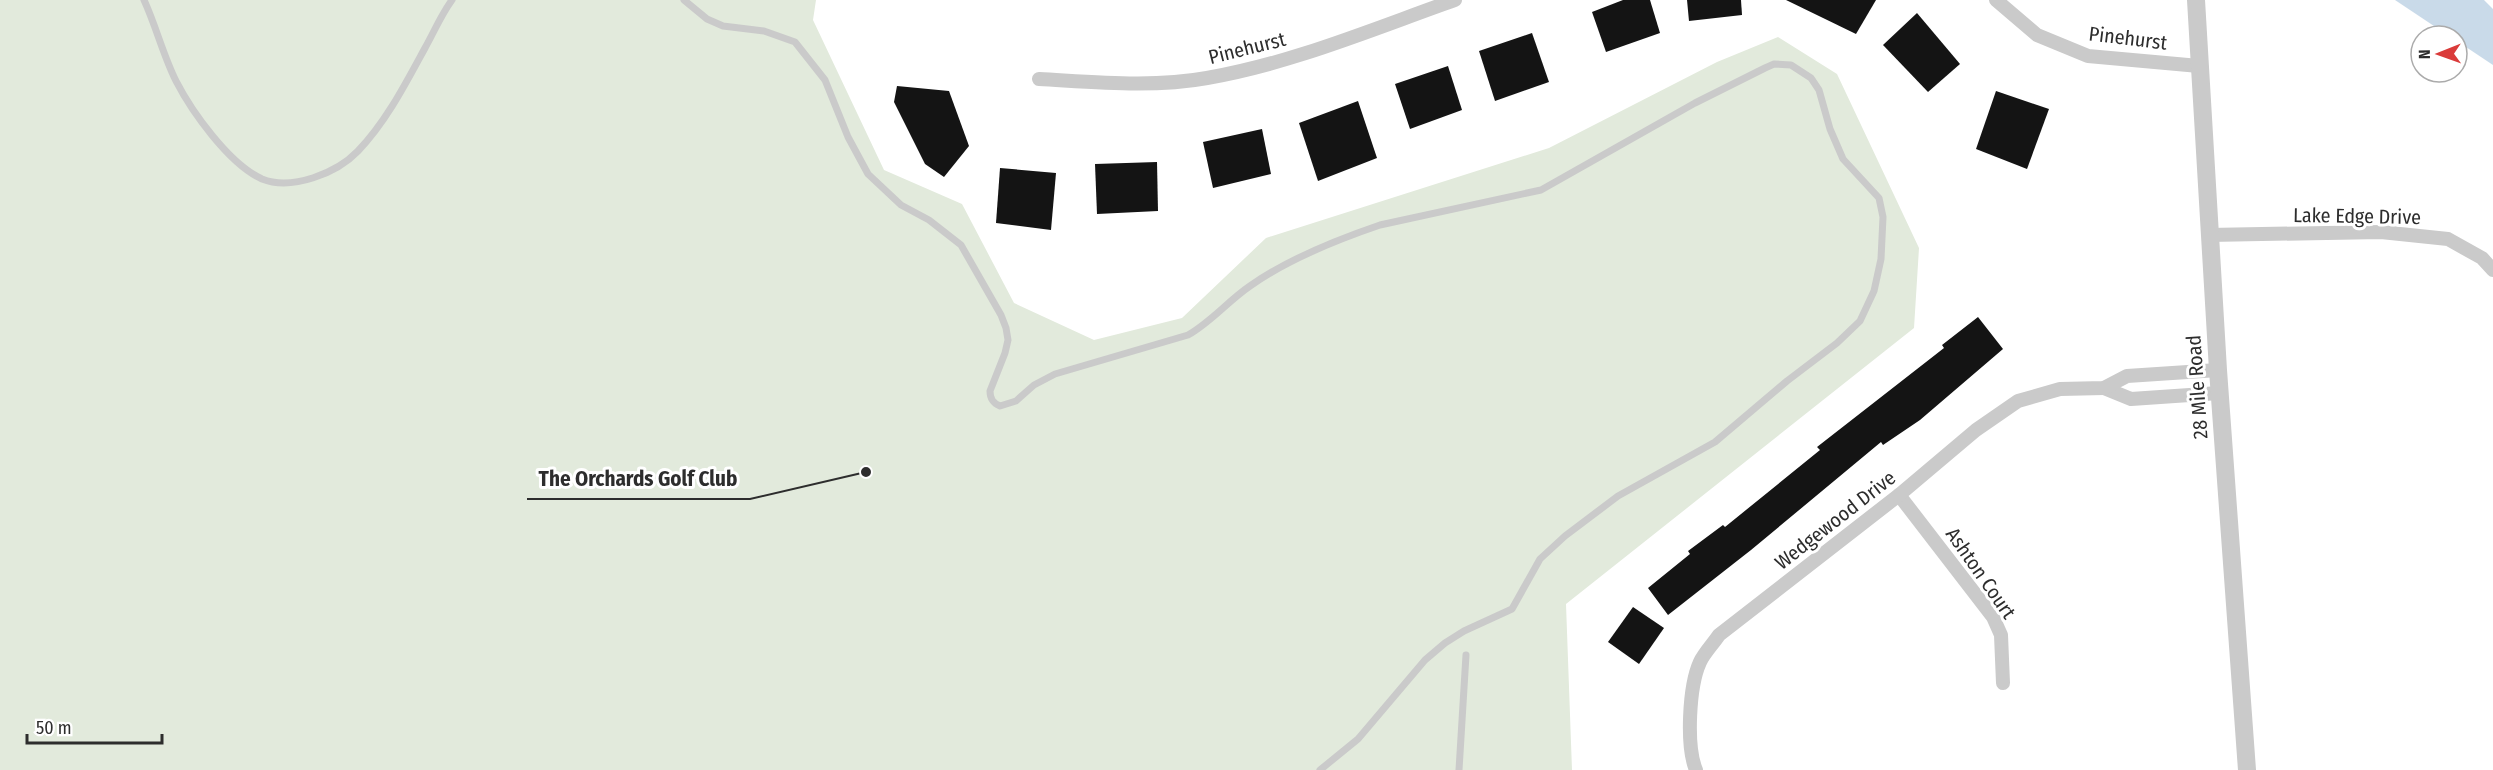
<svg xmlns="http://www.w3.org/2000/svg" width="2493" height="770" font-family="'Fira Sans Condensed',sans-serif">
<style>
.green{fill:#e2eadc}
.water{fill:#c9dae9}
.building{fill:#141414}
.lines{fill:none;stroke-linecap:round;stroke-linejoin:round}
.service{stroke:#cacaca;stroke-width:7}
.minor{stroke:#cacaca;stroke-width:14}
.tertiary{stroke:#cacaca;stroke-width:18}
.labels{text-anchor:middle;stroke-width:6;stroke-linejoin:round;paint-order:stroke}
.street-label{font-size:20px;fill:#2d2d2d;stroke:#fff}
.leader{fill:none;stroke:#2d2d2d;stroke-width:2}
.callout-dot{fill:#2d2d2d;stroke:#fff;stroke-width:2}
.callout-label{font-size:21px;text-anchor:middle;font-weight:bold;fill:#2d2d2d;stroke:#fff;stroke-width:6;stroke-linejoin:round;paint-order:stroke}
</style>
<rect width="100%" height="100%" fill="#fff"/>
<path class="green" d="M0,0H816L813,20L884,170L962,204L1014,303L1094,340L1182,318L1266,238L1549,148L1717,62L1778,37L1837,74L1919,248L1914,328L1566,604L1572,770H0Z"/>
<path class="water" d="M2395,0H2484L2493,9V65L2457,41V36H2449Z"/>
<g class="building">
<path d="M1623,0H1650L1660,33L1606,52L1592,12Z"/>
<path d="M1687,0H1741L1742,15L1689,21Z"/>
<path d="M1786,0H1876L1856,34Z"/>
<path d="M1917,13L1960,64L1928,92L1883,45Z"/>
<path d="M1532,33L1549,82L1495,101L1479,51Z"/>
<path d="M1448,66L1462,110L1410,129L1395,84Z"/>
<path d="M897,86L949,91L969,146L944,177L925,164L894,102Z"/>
<path d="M1996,91L2049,109L2027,169L1976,149Z"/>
<path d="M1358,101L1377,158L1318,181L1299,123Z"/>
<path d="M1262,129L1271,174L1213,188L1203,142Z"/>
<path d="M1157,162L1158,211L1097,214L1095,164Z"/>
<path d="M1000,168L1056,173L1051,230L996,223Z"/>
<path d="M1978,317L2003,349L1920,420L1883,445L1881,442L1751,550L1668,615L1648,588L1690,554L1688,551L1723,525L1725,527L1820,450L1817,447L1944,348L1942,345Z"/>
<path d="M1633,607L1664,628L1639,664L1608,642Z"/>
</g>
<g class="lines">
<g class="service">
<path d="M144,0C156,26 163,55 176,81C192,112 229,164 262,179C292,191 337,173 358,151C386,122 406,83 425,48C434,32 441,15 452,0"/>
<path d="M684,0L707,19L723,26L764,31L795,42L825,80L848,137L868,174L901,205L929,220L961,245L1001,315L1006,328L1008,340L1005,353L990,391C990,399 993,403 1000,406L1016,401L1034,385L1055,374L1188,335C1211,322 1228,301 1250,286C1288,259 1336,240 1380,225L1541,190L1695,103L1765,68L1774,64L1791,65L1811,78L1819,90L1830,129L1843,159L1879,198L1883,217L1881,259L1874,291L1860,321L1837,343L1787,381L1715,442L1618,496L1565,536L1540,559L1512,609L1464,631L1445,643L1425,660L1358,739L1320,770"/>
<path d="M1459,770L1466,655"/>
</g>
<g class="minor">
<path d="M1996,0L2037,35L2088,56L2199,66"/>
<path d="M1039,79C1094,82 1153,88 1207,78C1293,63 1373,29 1455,0"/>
<path d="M2209,235L2381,232L2448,239L2482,258L2493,270"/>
<path d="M2104,388L2131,399L2219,393"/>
<path d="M1899,495L1993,617L2001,635L2003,683"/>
<path d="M1696,770C1686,746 1689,686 1700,662C1704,653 1713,644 1719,635L1899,495L1976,430L2018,401L2060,389L2104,388L2127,376L2218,370"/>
</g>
<path class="tertiary" d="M2196,0L2218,370L2247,770"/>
</g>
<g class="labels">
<g class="street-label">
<text transform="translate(2128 38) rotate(7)" y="7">Pinehurst</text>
<text transform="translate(1247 48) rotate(-14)" y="7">Pinehurst</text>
<text transform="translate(2357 216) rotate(1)" y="7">Lake Edge Drive</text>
<text transform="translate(2197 387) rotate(-94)" y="7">28 Mile Road</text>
<text transform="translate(1835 520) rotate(-38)" y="7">Wedgewood Drive</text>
<text transform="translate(1981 573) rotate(55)" y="7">Ashton Court</text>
</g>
</g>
<path class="leader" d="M866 472L750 499H527"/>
<circle class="callout-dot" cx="866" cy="472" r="6"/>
<g class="callout-label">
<text x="638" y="486">The Orchards Golf Club</text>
</g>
<g transform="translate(2439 54) rotate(269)"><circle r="28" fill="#ffffff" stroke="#ababab" stroke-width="1.5"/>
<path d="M0-4.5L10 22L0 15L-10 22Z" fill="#da3b3a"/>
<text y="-9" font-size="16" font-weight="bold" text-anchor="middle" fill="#2d2d2d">N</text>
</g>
<path d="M27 734v9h135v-9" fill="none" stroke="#2d2d2d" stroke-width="3"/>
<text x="36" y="734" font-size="18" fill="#2d2d2d" stroke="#ffffff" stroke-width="4.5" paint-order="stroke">50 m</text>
</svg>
